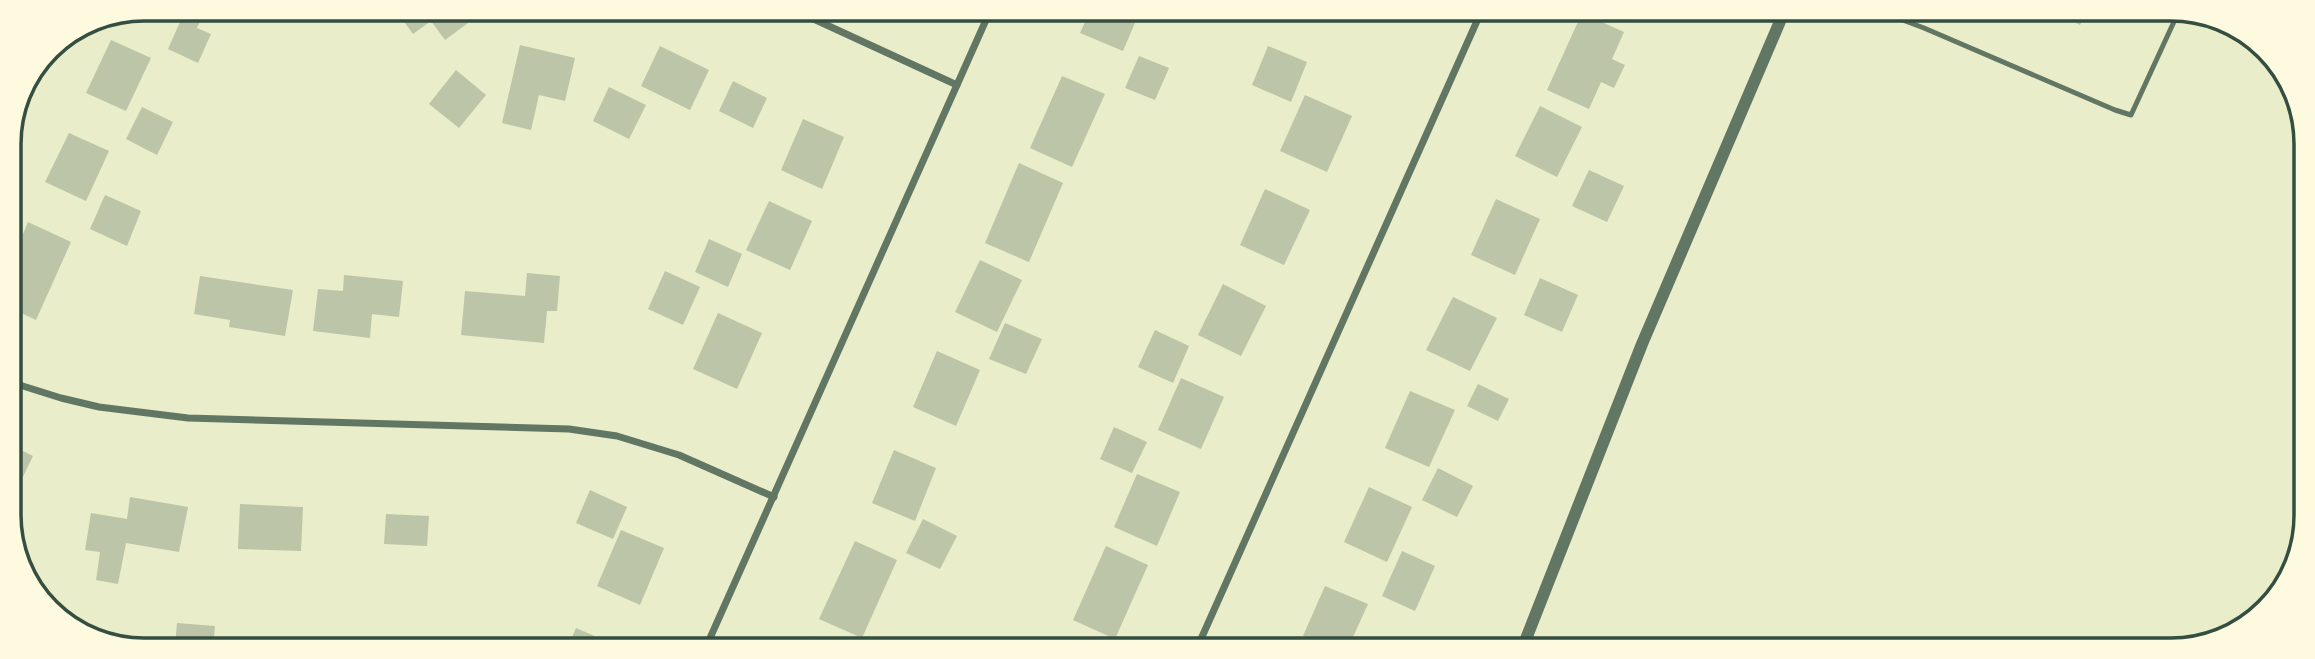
<svg xmlns="http://www.w3.org/2000/svg" width="2315" height="659" font-family="'IBM Plex Sans',sans-serif">
<style>
.building{fill:#bcc5a7}
.lines{fill:none;stroke-linecap:round;stroke-linejoin:round}
.service{stroke:#617663;stroke-width:5}
.minor{stroke:#617663;stroke-width:7}
.tertiary{stroke:#617663;stroke-width:12}
.rim{fill:none;stroke:#344e41;stroke-width:3.5}
</style>
<rect width="100%" height="100%" fill="#e9edc9"/>
<g class="building">
<path d="M151,9H206L197,28L211,34L198,63L168,49L180,22Z"/>
<path d="M395,9H481L483,12L445,40L431,21L413,34Z"/>
<path d="M1090,11H1140L1123,51L1080,33Z"/>
<path d="M1582,13L1624,32L1612,59L1625,65L1614,88L1601,82L1589,109L1547,90Z"/>
<path d="M2054,13H2086L2080,25Z"/>
<path d="M111,40L151,58L126,111L86,93Z"/>
<path d="M520,45L575,58L565,101L539,95L531,130L502,123Z"/>
<path d="M660,46L709,70L690,110L641,86Z"/>
<path d="M1268,46L1307,62L1291,102L1252,85Z"/>
<path d="M1139,56L1169,68L1155,100L1125,88Z"/>
<path d="M456,70L486,95L459,128L429,104Z"/>
<path d="M1062,76L1105,94L1072,167L1030,148Z"/>
<path d="M733,81L767,98L753,128L719,111Z"/>
<path d="M609,87L646,105L629,139L593,121Z"/>
<path d="M1305,95L1352,116L1327,172L1280,151Z"/>
<path d="M1540,106L1582,127L1557,177L1515,156Z"/>
<path d="M142,107L173,122L157,155L126,139Z"/>
<path d="M803,119L844,137L822,189L781,170Z"/>
<path d="M69,133L109,151L86,201L45,182Z"/>
<path d="M1019,163L1063,183L1029,262L985,243Z"/>
<path d="M1589,170L1624,186L1607,222L1572,206Z"/>
<path d="M1265,189L1310,210L1284,265L1240,245Z"/>
<path d="M105,195L141,211L127,246L90,229Z"/>
<path d="M1496,199L1540,219L1515,275L1471,255Z"/>
<path d="M769,201L812,221L790,270L746,250Z"/>
<path d="M28,222L71,242L36,320L10,308V294L15,281L10,279V265Z"/>
<path d="M709,239L742,254L728,287L695,272Z"/>
<path d="M980,260L1022,280L997,332L955,312Z"/>
<path d="M665,271L700,287L683,325L648,309Z"/>
<path d="M527,273L560,276L557,311H547L544,343L461,335L465,291L525,296Z"/>
<path d="M344,275L403,281L399,317L372,314L370,338L313,331L318,289L343,291Z"/>
<path d="M200,276L293,290L285,336L229,327L230,320L194,314Z"/>
<path d="M1540,278L1578,295L1562,332L1524,315Z"/>
<path d="M1223,284L1266,306L1241,356L1198,335Z"/>
<path d="M1453,297L1497,318L1470,371L1426,350Z"/>
<path d="M718,313L762,333L737,389L693,369Z"/>
<path d="M1005,323L1042,339L1026,374L989,359Z"/>
<path d="M1155,330L1189,346L1173,383L1138,367Z"/>
<path d="M937,351L980,370L956,426L913,407Z"/>
<path d="M1181,378L1224,397L1201,449L1158,430Z"/>
<path d="M1478,384L1509,399L1498,421L1467,406Z"/>
<path d="M1410,391L1455,410L1429,467L1385,448Z"/>
<path d="M1114,427L1147,442L1132,473L1100,459Z"/>
<path d="M11,445L33,456L17,489L11,486Z"/>
<path d="M894,450L936,468L915,521L872,503Z"/>
<path d="M1438,468L1473,486L1457,517L1422,500Z"/>
<path d="M1137,474L1180,492L1157,546L1114,527Z"/>
<path d="M1369,487L1412,507L1387,562L1344,542Z"/>
<path d="M590,490L627,507L613,539L576,523Z"/>
<path d="M130,497L188,507L179,552L126,543L118,584L96,580L100,552L85,550L91,513L127,519Z"/>
<path d="M240,504L303,507L301,551L238,549Z"/>
<path d="M386,514L429,516L427,546L384,544Z"/>
<path d="M923,519L957,536L940,569L906,553Z"/>
<path d="M621,530L664,548L640,605L597,586Z"/>
<path d="M855,541L897,560L862,638L819,619Z"/>
<path d="M1106,546L1148,565L1115,639L1073,620Z"/>
<path d="M1402,551L1435,566L1415,611L1382,596Z"/>
<path d="M1325,586L1368,604L1348,648H1329L1303,636Z"/>
<path d="M177,623L215,626L213,646H175Z"/>
<path d="M576,628L620,647H568Z"/>
<path d="M809,636L833,647H804Z"/>
<path d="M218,639L278,643V646H217Z"/>
</g>
<g class="lines">
<path class="service" d="M1884,13L1924,28L2115,110L2131,115L2178,13"/>
<g class="minor">
<path d="M794,10L957,85"/>
<path d="M10,382L61,398L99,407L188,418L569,429L617,436L679,455L774,497"/>
<path d="M706,647L990,11"/>
<path d="M1197,648L1481,12"/>
</g>
<path class="tertiary" d="M1522,649L1642,344L1784,12"/>
</g>
<path d="M0 0H2315V659H0ZM144 21H2171A123 123 0 0 1 2294 144V515A123 123 0 0 1 2171 638H144A123 123 0 0 1 21 515V144A123 123 0 0 1 144 21Z" fill="#fefae0" fill-rule="evenodd"/>
<path class="rim" d="M144 21H2171A123 123 0 0 1 2294 144V515A123 123 0 0 1 2171 638H144A123 123 0 0 1 21 515V144A123 123 0 0 1 144 21Z"/>
</svg>
